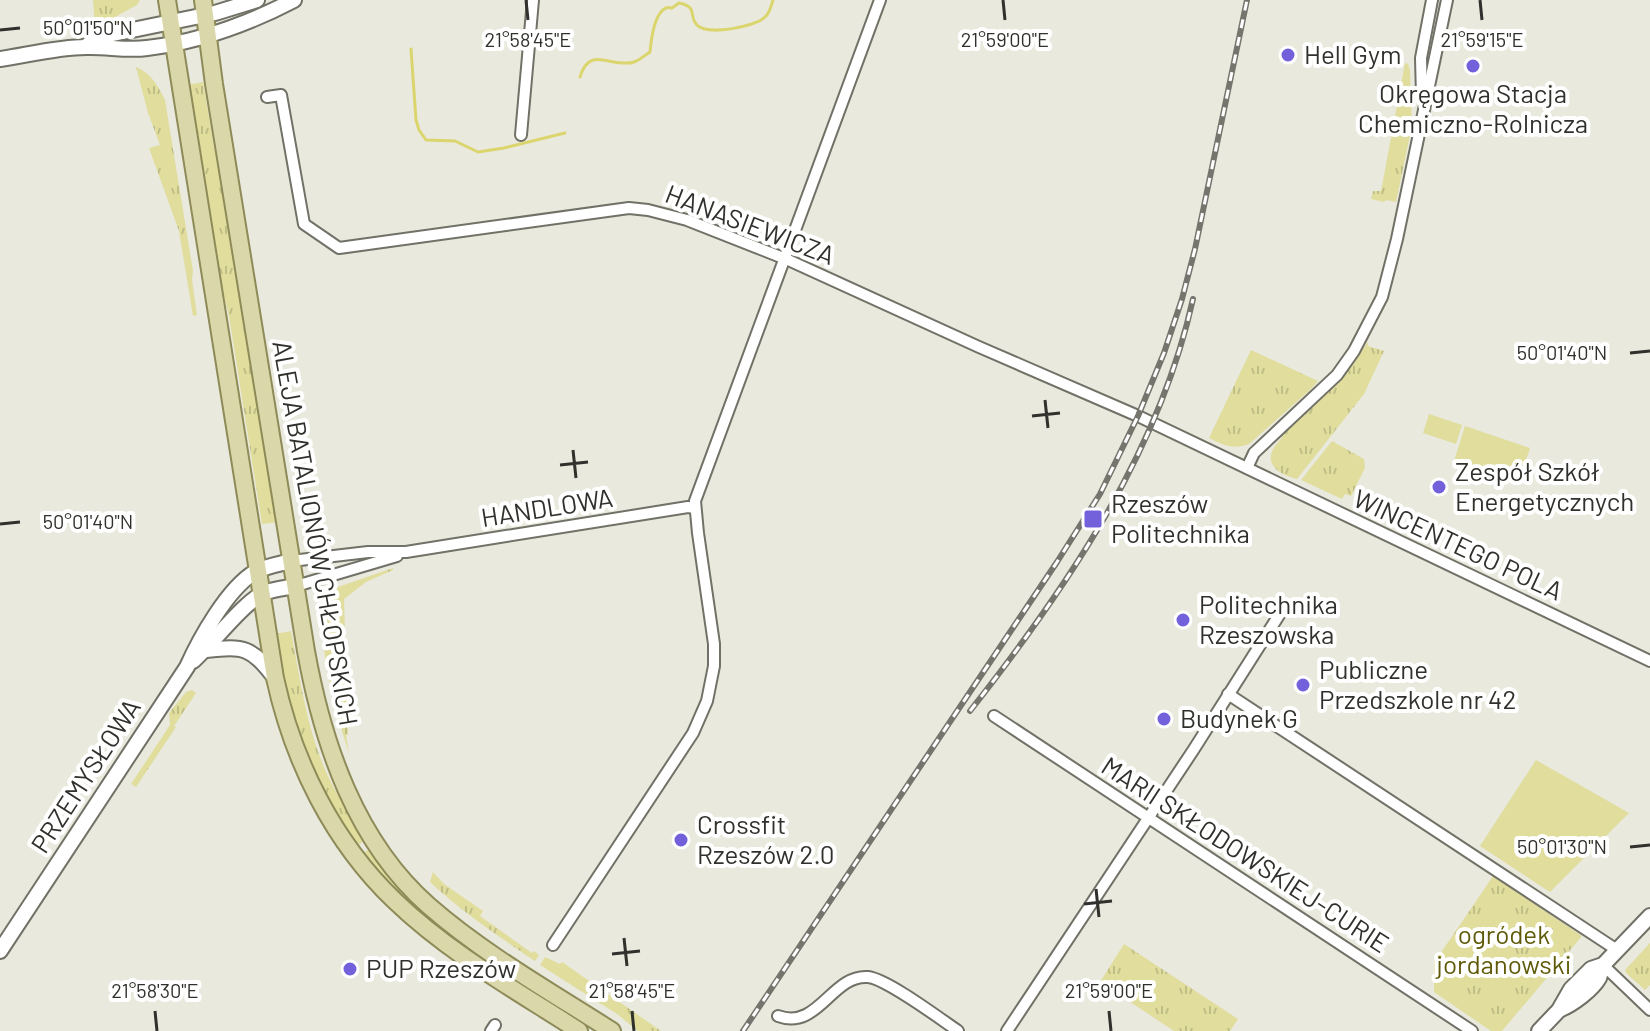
<svg xmlns="http://www.w3.org/2000/svg" width="1650" height="1031" font-family="Barlow,sans-serif">
<style>
.grass{fill:url(#grass-tufts)}
.pitch{fill:#e0dd9d}
.lines{fill:none;stroke-linecap:round;stroke-linejoin:round}
.stream{stroke:#dbd56d;stroke-width:3}
.street-casing{stroke:#717167;stroke-width:14}
.secondary-casing{stroke:#717167;stroke-width:18}
.primary-casing{stroke:#8e8b59;stroke-width:20}
.street{stroke:#fff;stroke-width:10}
.secondary{stroke:#fff;stroke-width:14}
.primary{stroke:#dad7aa;stroke-width:16}
.rail-casing{stroke:#75756e;stroke-width:6}
.rail{stroke:#fff;stroke-width:3;stroke-dasharray:9;stroke-linecap:butt}
.ticks{fill:none;stroke:#30302c;stroke-width:3}
.poi-dot{fill:#7261db;stroke:#fff;stroke-width:3}
.labels{text-anchor:middle;stroke-width:8;stroke-linejoin:round;paint-order:stroke}
.poi-label{font-size:26px;fill:#30302c;stroke:#fff;text-anchor:start}
.street-label{font-size:26px;fill:#30302c;stroke:#fff}
.park-label{font-size:26px;fill:#5f5a08;stroke:#fff}
.ticks-label{font-size:20px;text-anchor:middle;fill:#30302c;stroke:#fff;stroke-width:8;stroke-linejoin:round;paint-order:stroke}
</style>
<defs>
<pattern id="grass-tufts" width="24" height="20" patternUnits="userSpaceOnUse" patternTransform="scale(2)"><rect width="24" height="20" fill="#e0dd9d"/><path d="M3 7l-1-3M5 7V3M7 7l1-3M15 17l-1-3M17 17v-4M19 17l1-3" fill="none" stroke="#c0be87"/></pattern>
</defs>
<rect width="100%" height="100%" fill="#e9e9dd"/>
<g class="grass">
<path d="M93,0H140L137,5L95,28Z"/>
<path d="M1405,63L1408,64L1410,70L1412,126L1396,202L1386,200L1384,202L1371,199L1373,191H1381Z"/>
<path d="M136,67C151,73 158,86 165,100L193,271L192,280L197,315L193,316L179,231L149,148L160,145L148,113Z"/>
<path d="M203,82L214,147L230,212L279,522L262,524L229,316L215,259L187,85Z"/>
<path d="M1368,342V346L1384,351L1364,394L1297,479C1273,473 1260,459 1282,438L1281,435L1338,383Z"/>
<path d="M1251,350L1318,381L1310,390L1249,444C1233,450 1223,445 1209,438Z"/>
<path d="M1332,441L1364,459L1365,468L1351,496L1345,494L1342,499L1301,480Z"/>
<path d="M393,568V570L366,582L344,599L348,735H346L349,754L334,704L327,669L320,623L321,610L330,593L338,587Z"/>
<path d="M291,631C301,684 308,740 334,788C343,805 354,821 364,837V841L360,844L354,843L337,817L314,775L288,705L275,634Z"/>
<path d="M192,690L196,693L174,726L176,727L136,787L131,784L170,725L169,713L186,692Z"/>
<path d="M371,848L522,980L520,984C463,946 404,909 363,853Z"/>
<path d="M433,872L444,884L483,911L480,916L532,953L534,951L539,955L535,961C498,936 462,912 430,882Z"/>
<path d="M1493,876L1582,936L1502,1031H1491L1434,992V963Z"/>
<path d="M1650,943V985L1645,990L1626,973L1625,970Z"/>
<path d="M1124,944L1238,1019L1230,1031H1174L1100,982Z"/>
<path d="M545,957L560,964L562,962L661,1031H638L617,1014L540,965Z"/>
</g>
<g class="pitch">
<path d="M1429,414L1462,425L1456,444L1423,433Z"/>
<path d="M1465,426L1530,448L1518,483L1454,461Z"/>
<path d="M1536,760L1629,813L1550,892L1480,846Z"/>
<path d="M1487,906L1518,926L1479,985L1448,964Z"/>
</g>
<g class="lines">
<g class="stream">
<path d="M411,49L416,120L419,130L426,140L455,141L478,152L504,148L565,133"/>
<path d="M580,77C590,44 611,69 634,62C640,60 645,55 650,52C651,41 654,13 666,8C668,7 670,8 672,8L679,3C699,7 688,16 697,25C707,36 755,27 765,17C770,13 771,6 773,0"/>
</g>
<g class="street-casing">
<g id="street">
<path d="M267,97L281,95L304,224L339,248L629,208L648,210L687,220L786,259L979,347L1138,416L1650,661"/>
<path d="M1422,97L1421,58L1432,0"/>
<path d="M521,135L533,0"/>
<path d="M1247,468L1254,453L1337,375L1354,351L1382,297L1397,239L1447,0"/>
<path d="M291,561L368,552H406L688,507L695,508"/>
<path d="M296,586L397,556"/>
<path d="M1228,694L1617,950"/>
<path d="M994,716L1472,1031"/>
<path d="M553,945L693,733L707,701L714,666V644L698,533L695,501L880,0"/>
<path d="M1603,965L1650,1010"/>
<path d="M778,1016C818,1031 832,974 868,977C887,979 939,1018 958,1031"/>
<path d="M491,1031L495,1025"/>
<path d="M1007,1031L1194,749L1281,612"/>
</g>
</g>
<g class="secondary-casing">
<g id="secondary">
<path d="M86,46L108,35L215,13L257,0"/>
<path d="M0,59C27,55 59,47 86,47C106,46 127,51 147,48C199,42 248,24 294,0"/>
<path d="M206,650C245,646 251,647 275,678"/>
<path d="M193,661C211,645 245,601 264,593C273,589 285,588 296,586"/>
<path d="M0,951L187,667C200,638 228,588 255,572C266,566 280,564 291,561"/>
<path d="M1561,1009C1573,1004 1592,990 1599,978C1600,976 1602,967 1603,965"/>
<path d="M1539,1031L1559,1010L1571,989L1591,969L1603,965L1650,916"/>
</g>
</g>
<g class="primary-casing">
<g id="primary">
<path d="M167,0L275,678C293,761 333,842 395,901C449,953 517,991 579,1031"/>
<path d="M203,0L214,84L306,651C323,745 356,842 429,906C484,954 551,992 612,1031"/>
</g>
</g>
<use href="#street" class="street"/>
<use href="#secondary" class="secondary"/>
<use href="#primary" class="primary"/>
<g class="rail-casing">
<g id="rail">
<path d="M970,711C1066,589 1159,453 1193,299"/>
<path d="M743,1031L1057,562L1100,494L1138,416L1164,353L1182,299L1195,249L1247,0"/>
</g>
</g>
<use href="#rail" class="rail"/>
</g>
<path class="ticks" d="M526,0L528,20M1003,0L1005,20M1480,0L1482,20M0,30L20,28M1630,353L1650,351M1045,400L1048,428M1032,416L1060,413M573,450L576,478M560,465L588,462M0,524L20,522M1630,847L1650,845M1096,889L1099,917M1084,904L1112,901M624,938L627,966M612,954L640,951M155,1011L157,1031M632,1011L634,1031M1109,1011L1111,1031"/>
<g class="poi-dot">
<circle cx="1288" cy="55" r="8"/>
<circle cx="1473" cy="66" r="8"/>
<circle cx="1439" cy="487" r="8"/>
<rect x="1083" y="509" width="20" height="20" rx="4"/>
<circle cx="1183" cy="620" r="8"/>
<circle cx="1303" cy="685" r="8"/>
<circle cx="1164" cy="719" r="8"/>
<circle cx="681" cy="840" r="8"/>
<circle cx="350" cy="969" r="8"/>
</g>
<g class="labels">
<g class="poi-label">
<text x="1304" y="64">Hell Gym</text>
<text x="1473" y="103" text-anchor="middle">Okręgowa Stacja<tspan x="1473" dy="30">Chemiczno-Rolnicza</tspan></text>
<text x="1455" y="481">Zespół Szkół<tspan x="1455" dy="30">Energetycznych</tspan></text>
<text x="1111" y="513">Rzeszów<tspan x="1111" dy="30">Politechnika</tspan></text>
<text x="1199" y="614">Politechnika<tspan x="1199" dy="30">Rzeszowska</tspan></text>
<text x="1319" y="679">Publiczne<tspan x="1319" dy="30">Przedszkole nr 42</tspan></text>
<text x="1180" y="728">Budynek G</text>
<text x="697" y="834">Crossfit<tspan x="697" dy="30">Rzeszów 2.0</tspan></text>
<text x="366" y="978">PUP Rzeszów</text>
</g>
<g class="street-label">
<text transform="translate(750 225) rotate(21)" y="9">HANASIEWICZA</text>
<text transform="translate(547 508) rotate(-9)" y="9">HANDLOWA</text>
<text transform="translate(315 533) rotate(80)" y="9">ALEJA BATALIONÓW CHŁOPSKICH</text>
<text transform="translate(1458 545) rotate(25)" y="9">WINCENTEGO POLA</text>
<text transform="translate(86 776) rotate(-57)" y="9">PRZEMYSŁOWA</text>
<text transform="translate(1245 855) rotate(33)" y="9">MARII SKŁODOWSKIEJ-CURIE</text>
</g>
<g class="park-label">
<text x="1504" y="944">ogródek<tspan x="1504" dy="30">jordanowski</tspan></text>
</g>
</g>
<g class="ticks-label">
<text x="88" y="35">50°01'50"N</text>
<text x="528" y="47">21°58'45"E</text>
<text x="1005" y="47">21°59'00"E</text>
<text x="1482" y="47">21°59'15"E</text>
<text x="1562" y="360">50°01'40"N</text>
<text x="88" y="529">50°01'40"N</text>
<text x="1562" y="854">50°01'30"N</text>
<text x="155" y="998">21°58'30"E</text>
<text x="632" y="998">21°58'45"E</text>
<text x="1109" y="998">21°59'00"E</text>
</g>
</svg>
